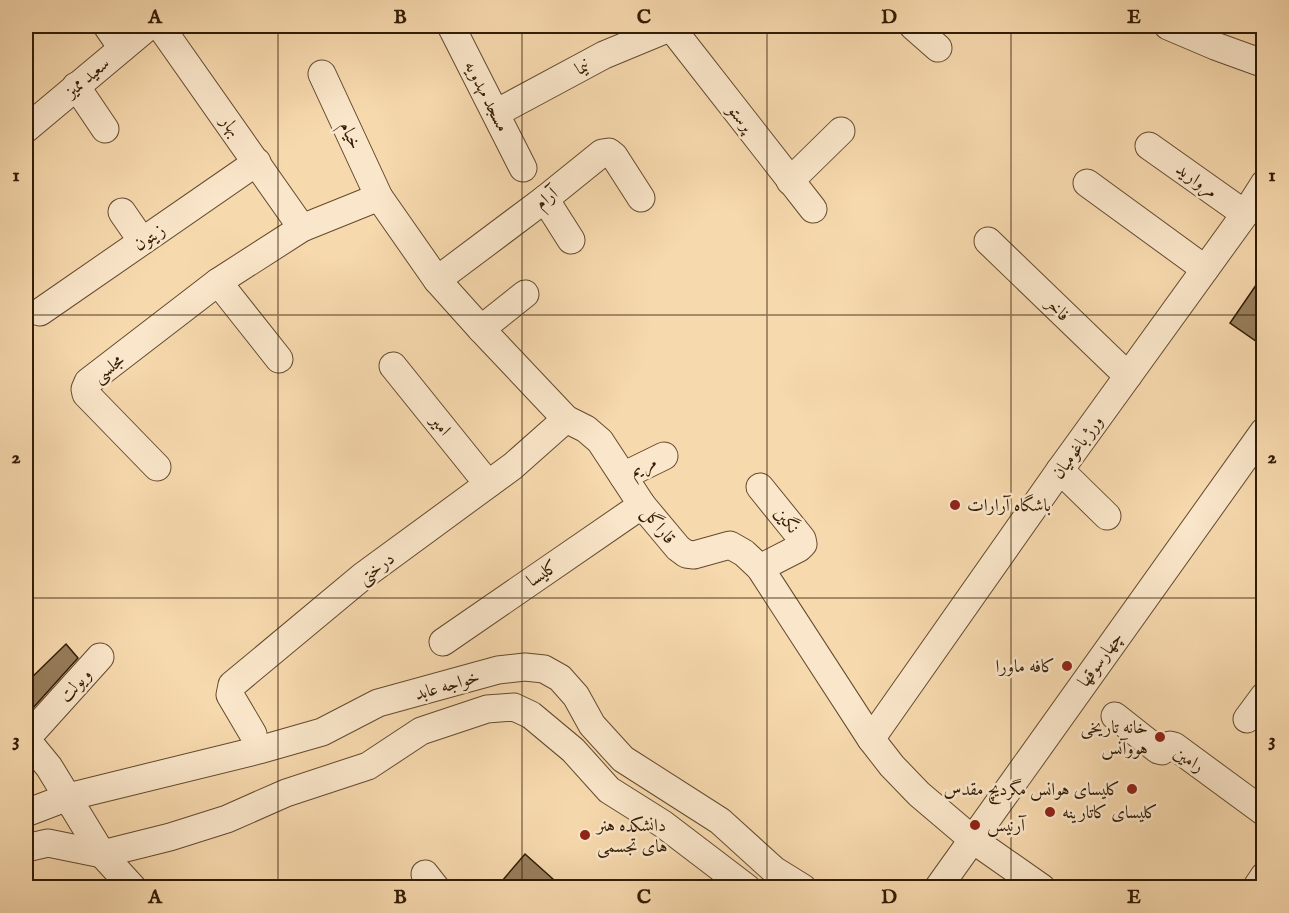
<svg xmlns="http://www.w3.org/2000/svg" width="1289" height="913" font-family="'IM FELL English',Amiri,serif">
<style>
.building{fill:#987e5c;stroke:#321b04;stroke-width:1.5}
.lines{fill:none;stroke-linecap:round;stroke-linejoin:round}
.minor-casing{stroke:#634a2e;stroke-width:29}
.minor{stroke:#fae6ca;stroke-width:27}
.grid{fill:none;stroke:#321b04;stroke-width:1.5;stroke-opacity:0.55}
.poi-dot{fill:#8f2418;stroke:#fae6ca;stroke-width:2}
.labels{text-anchor:middle;stroke-width:5;stroke-linejoin:round;paint-order:stroke}
.street-label{font-size:18px;fill:#321b04;stroke:#fae6ca}
.poi-label{font-size:18px;fill:#321b04;stroke:#fae6ca;text-anchor:start}
.neatline{fill:none;stroke:#321b04;stroke-width:2}
.grid-label{font-size:20px;text-anchor:middle;font-weight:bold;fill:#321b04}
</style>
<rect width="100%" height="100%" fill="#f7d9ae"/>
<filter id="stains"><feTurbulence type="fractalNoise" baseFrequency=".00333" numOctaves="4"/><feColorMatrix values="0 0 0 0 .2 0 0 0 0 .09 0 0 0 0 .02 0 0 0 .5 -.17"/></filter>
<radialGradient id="worn" r=".72"><stop offset=".6" stop-color="#630" stop-opacity="0"/><stop offset="1" stop-color="#630" stop-opacity=".3"/></radialGradient>
<g class="building">
<path d="M1263,275V346L1230,323Z"/>
<path d="M66,644L78,658L32,709L26,702V683Z"/>
<path d="M525,854L563,888H496Z"/>
</g>
<g class="lines">
<g class="minor-casing">
<g id="minor">
<path d="M107,26L122,48"/>
<path d="M160,26L302,228"/>
<path d="M451,26L523,168"/>
<path d="M670,26L813,209"/>
<path d="M913,26L938,48"/>
<path d="M1168,26L1215,46L1262,63"/>
<path d="M322,74L379,197L437,280L481,329L566,419L586,429L600,441L642,505L678,548L686,554L694,555L730,545L744,553L760,568L871,739L892,766L919,794L972,839L1042,888"/>
<path d="M76,86L105,129"/>
<path d="M496,113L604,55L674,26"/>
<path d="M26,129L149,26"/>
<path d="M1149,146L1245,214"/>
<path d="M790,181L841,131"/>
<path d="M1087,183L1205,269"/>
<path d="M545,199L571,240"/>
<path d="M122,212L142,241"/>
<path d="M988,241L1128,376"/>
<path d="M437,280L545,199L602,153L609,152L614,156L641,198"/>
<path d="M218,282L279,359"/>
<path d="M40,312L257,162"/>
<path d="M481,329L525,294"/>
<path d="M393,366L488,484"/>
<path d="M157,467L86,394L85,389L88,382L218,282L302,228L379,197"/>
<path d="M1060,470L1107,516"/>
<path d="M623,476L664,456"/>
<path d="M760,568L799,548L803,544L802,539L760,487"/>
<path d="M443,642L642,505"/>
<path d="M1115,716L1158,750L1162,751L1170,745L1174,746L1264,812"/>
<path d="M1247,719L1264,696"/>
<path d="M253,734L230,695L232,685L363,576L513,466L566,419"/>
<path d="M26,739L49,767L102,854L133,888"/>
<path d="M26,739L100,657"/>
<path d="M871,739L1060,470L1245,214L1264,184"/>
<path d="M26,813L68,797L259,750L322,732L378,703L498,670L525,667L544,669L560,678L576,696L592,725L623,759L720,821L774,870L803,888"/>
<path d="M26,848L48,843L102,854L170,837L227,819L286,793L368,766L421,731L487,709L514,707L531,715L573,750L609,790L663,824L747,888"/>
<path d="M425,874L436,888"/>
<path d="M938,888L1264,431"/>
<path d="M1256,888L1264,876"/>
</g>
</g>
<use href="#minor" class="minor"/>
</g>
<path class="grid" d="M278,26V888M522,26V888M767,26V888M1011,26V888M26,315H1264M26,598H1264"/>
<g class="poi-dot">
<circle cx="955" cy="505" r="6"/>
<circle cx="1067" cy="666" r="6"/>
<circle cx="1160" cy="737" r="6"/>
<circle cx="1132" cy="789" r="6"/>
<circle cx="1050" cy="812" r="6"/>
<circle cx="975" cy="825" r="6"/>
<circle cx="585" cy="835" r="6"/>
</g>
<g class="labels">
<g class="street-label">
<text transform="translate(582 67) rotate(-29)" y="6">نیما</text>
<text transform="translate(87 77) rotate(-40)" y="6">سعید ممیز</text>
<text transform="translate(487 96) rotate(63)" y="6">مسجد مهدویه</text>
<text transform="translate(741 118) rotate(52)" y="6">پرستو</text>
<text transform="translate(231 126) rotate(54)" y="6">بهار</text>
<text transform="translate(351 135) rotate(65)" y="6">خیام</text>
<text transform="translate(1197 180) rotate(36)" y="6">مروارید</text>
<text transform="translate(546 198) rotate(-38)" y="6">آرام</text>
<text transform="translate(149 237) rotate(-34)" y="6">زیتون</text>
<text transform="translate(1058 309) rotate(44)" y="6">فاخر</text>
<text transform="translate(108 368) rotate(-38)" y="6">مجلسی</text>
<text transform="translate(441 425) rotate(51)" y="6">امیر</text>
<text transform="translate(1077 447) rotate(-54)" y="6">ورژ باغومیان</text>
<text transform="translate(643 466) rotate(-25)" y="6">مریم</text>
<text transform="translate(787 520) rotate(51)" y="6">نگین</text>
<text transform="translate(659 525) rotate(51)" y="6">قاراگل</text>
<text transform="translate(376 568) rotate(-37)" y="6">درختی</text>
<text transform="translate(542 573) rotate(-34)" y="6">کلیسا</text>
<text transform="translate(1100 659) rotate(-54)" y="6">چهارسوقها</text>
<text transform="translate(75 685) rotate(-48)" y="6">ویولت</text>
<text transform="translate(447 685) rotate(-16)" y="6">خواجه عابد</text>
<text transform="translate(1189 759) rotate(32)" y="6">رامین</text>
</g>
<g class="poi-label">
<text x="967" y="511">باشگاه آرارات</text>
<text x="1055" y="672" text-anchor="end">کافه ماورا</text>
<text x="1148" y="733" text-anchor="end">خانه تاریخی<tspan x="1148" dy="21">هووآنس</tspan></text>
<text x="1120" y="795" text-anchor="end">کلیسای هوانس مگردیچ مقدس</text>
<text x="1062" y="818">کلیسای کاتارینه</text>
<text x="597" y="831">دانشکده هنر<tspan x="597" dy="21">های تجسمی</tspan></text>
<text x="987" y="831">آرنیس</text>
</g>
</g>
<rect width="1289" height="913" fill="none" stroke="#f7d9ae" stroke-width="66"/>
<rect x="33" y="33" width="1223" height="847" class="neatline"/>
<g class="grid-label">
<text x="155" y="23">A</text>
<text x="400" y="23">B</text>
<text x="644" y="23">C</text>
<text x="889" y="23">D</text>
<text x="1134" y="23">E</text>
<text x="16" y="181">1</text>
<text x="1272" y="181">1</text>
<text x="16" y="463">2</text>
<text x="1272" y="463">2</text>
<text x="16" y="746">3</text>
<text x="1272" y="746">3</text>
<text x="155" y="903">A</text>
<text x="400" y="903">B</text>
<text x="644" y="903">C</text>
<text x="889" y="903">D</text>
<text x="1134" y="903">E</text>
</g>
<rect width="100%" height="100%" filter="url(#stains)"/>
<rect width="100%" height="100%" fill="url(#worn)"/>
</svg>
